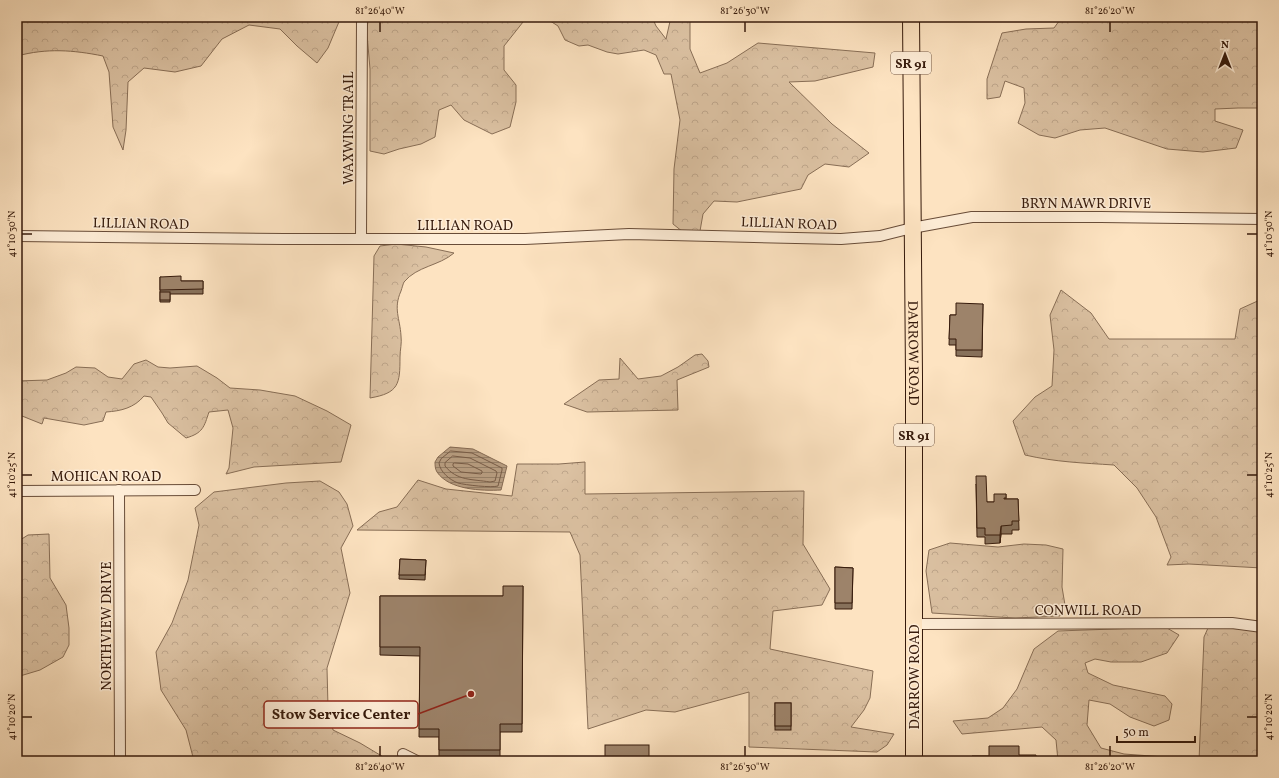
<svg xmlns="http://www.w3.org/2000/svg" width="1279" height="778" font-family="Vollkorn,serif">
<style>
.forest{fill:url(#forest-crowns);stroke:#886e56}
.water{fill:url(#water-rules);stroke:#856a53}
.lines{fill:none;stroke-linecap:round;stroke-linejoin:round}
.shore{stroke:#785c47;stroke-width:1}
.street-casing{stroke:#684c38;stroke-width:12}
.primary-casing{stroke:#361a0b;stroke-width:18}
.street{stroke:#feedd7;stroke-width:10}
.primary{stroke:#fde3c1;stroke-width:16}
.wall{fill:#87715b;stroke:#361a0b}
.shaded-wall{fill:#6e5c4a;stroke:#361a0b}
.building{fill:#9d836a;stroke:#361a0b}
.ticks{fill:none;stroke:#361a0b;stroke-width:1.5}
.labels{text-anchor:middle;stroke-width:3;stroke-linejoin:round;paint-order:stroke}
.shield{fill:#feedd7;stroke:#725948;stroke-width:1}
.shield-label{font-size:13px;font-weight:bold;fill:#361a0b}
.street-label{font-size:14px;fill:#361a0b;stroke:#feedd7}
.leader{fill:none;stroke:#8f2418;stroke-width:1.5}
.callout-dot{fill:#8f2418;stroke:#feedd7;stroke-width:1.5}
.callout{fill:#feedd7;stroke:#8f2418;stroke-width:1.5}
.callout-label{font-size:15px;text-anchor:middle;font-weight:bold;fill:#361a0b}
.neatline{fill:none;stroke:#361a0b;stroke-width:1.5}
.ticks-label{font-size:10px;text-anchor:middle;fill:#361a0b}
</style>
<defs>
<pattern id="forest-crowns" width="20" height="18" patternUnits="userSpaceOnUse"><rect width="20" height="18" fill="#dbc1a2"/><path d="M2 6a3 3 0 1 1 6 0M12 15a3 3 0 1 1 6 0" fill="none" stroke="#bda58a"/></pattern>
<pattern id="water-rules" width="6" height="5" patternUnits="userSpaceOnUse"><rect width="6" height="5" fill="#b99f83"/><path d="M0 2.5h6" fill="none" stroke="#978169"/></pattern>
</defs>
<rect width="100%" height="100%" fill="#fde3c1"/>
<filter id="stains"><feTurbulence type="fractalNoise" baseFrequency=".005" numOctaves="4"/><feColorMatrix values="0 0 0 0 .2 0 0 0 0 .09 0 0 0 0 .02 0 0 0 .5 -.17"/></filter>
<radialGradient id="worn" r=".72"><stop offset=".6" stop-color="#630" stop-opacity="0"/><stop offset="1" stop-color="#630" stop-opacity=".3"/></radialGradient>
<g class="forest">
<path d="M17,17H341L328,48L317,63L297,46L280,29L249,25L222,39L201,66L175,72L144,68L128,82L126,130L123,150L113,127L109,72L103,56C73,50 47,48 17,56Z"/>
<path d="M368,17H527L504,46V70L516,85V102L510,127L492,134L464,120L451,105L439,110L435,137L421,144L399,149L384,154L370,151V69L367,34Z"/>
<path d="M544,17H652L656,26L666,39L671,17H690V49L700,73L727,63L758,43L875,53L873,67L815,81L789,82L832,124L869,153L849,167L825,164L808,175L801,189L737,202L714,201L703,214L700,231L683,232L673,224L674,169L680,120L671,74H664L656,55L644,50L618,54L607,52L588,45L579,46L565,40L558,26Z"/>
<path d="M1062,17H1262V108H1238L1215,109V121L1243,130L1236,148L1203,152L1167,149L1105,128L1080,130L1055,138L1039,135L1018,123L1025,103L1024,88L1005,81L1000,97L987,99V79L1002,33L1026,29L1054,28Z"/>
<path d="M396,244L426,247L454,253C439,266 417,266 404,282C403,284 402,288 401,291C393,309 400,318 401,336C402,343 400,350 400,357C400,384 399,393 370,398L374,256L380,246Z"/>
<path d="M1061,290L1091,313L1109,339H1235L1240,309L1262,299V568L1189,564L1167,565L1171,557L1156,517L1137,488L1114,465C1083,463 1055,462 1025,455L1013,421L1035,397L1052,386L1054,350L1050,315Z"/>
<path d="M702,354L708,361L709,367L677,380L678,410L587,412L564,404L599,380L619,379L620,358L638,379L661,376L678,367L695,355Z"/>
<path d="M146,360L158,367L170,368L197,366L217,378L230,388L260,390L295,396L327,411L351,425L341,462L254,467L226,474L229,468L233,428L228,410L209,412C204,427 203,433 186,438L168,423L162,413L151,397L144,396C134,408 121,411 106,412L103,421L84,425L44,418L42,424L17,414V381L47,380L66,373L76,367L95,368L108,377L122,379L134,364Z"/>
<path d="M585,462V494L804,491L803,544L830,589L822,605L773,611L770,649L873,671L870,698L864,710L851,727L894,734L887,745L877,752L749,747V692L675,712L646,710L588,729L580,555L570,532L357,530L379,512L397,507L418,480L446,489L512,496L517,464H559Z"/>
<path d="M320,481L339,492L347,504L353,526L341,548L350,593L327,668L328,707L333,730L360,743L390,761H194L186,730L161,690L156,652L172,623L188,580L199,525L195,508L214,492L286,483Z"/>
<path d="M49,534L50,578L66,605L69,628V645L63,657L40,670L20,676L17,673V542L28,535Z"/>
<path d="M950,543L998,547L1024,544L1046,545L1063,549L1062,587L1065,605L1060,616L1015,618L932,613L926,571L929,550Z"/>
<path d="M1141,628H1167L1179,635L1167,653L1141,662H1111L1095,659L1085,663L1088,673L1113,685L1165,696L1172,704L1169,720L1154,726L1130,717L1110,704L1089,700L1087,725L1101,748L1124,754L1178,758V761H1058L1056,740L1042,727L962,734L953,721L988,718L1003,708L1017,689L1034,649L1058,631Z"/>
<path d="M1208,628L1253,629L1262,631V761H1199L1204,637Z"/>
</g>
<path class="water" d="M450,447L473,449L507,466L501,490C482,491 449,490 437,472C435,469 435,465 435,462L438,457Z"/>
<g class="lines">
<g class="shore">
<path d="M451,451L472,453L502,468V470L498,486C492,488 465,485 458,483C450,480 440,472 439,463L441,459Z"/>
<path d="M453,456L470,458L496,471L497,473L495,481L490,482C472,479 457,481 445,466V463Z"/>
<path d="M455,463L468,464L482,471V473L481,474L461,472L453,466V464Z"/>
</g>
<g class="street-casing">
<g id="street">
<path d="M17,236L284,239H525L629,234L841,239L880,236L912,228L972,217H1101L1262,219"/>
<path d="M361,238L362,17"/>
<path d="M119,490L120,761"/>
<path d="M17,491L195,490"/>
<path d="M914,624L1232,623L1262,627"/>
<path d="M403,754L417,761"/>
</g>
</g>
<g class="primary-casing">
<g id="primary">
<path id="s1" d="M911,17L914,376V761"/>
</g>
</g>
<use href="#street" class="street"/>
<use href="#primary" class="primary"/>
</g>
<g class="wall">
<path d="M160,277L181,281H203V294H170V302H160Z"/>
<path d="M983,304L982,357L956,356V345H949L950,315H956Z"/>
<path d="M976,484L987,502H994L1006,494V499H1018L1019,530H1012V534H1001L1000,543L985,544V537H977Z"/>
<path d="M400,559L426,560L425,580L399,579Z"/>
<path d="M835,567L853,568L852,609H835Z"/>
<path d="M523,586L522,732H500V759H439V737H419L420,656L380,655V596H503Z"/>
<rect x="775" y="703" width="16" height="27"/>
</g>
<path class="shaded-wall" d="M1001,526V534L1000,543V535Z"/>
<g class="building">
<path d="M181,276V281H203V289L160,290V277Z"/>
<rect x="160" y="292" width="10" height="8"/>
<path d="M956,303L983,304L982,350H956V339H949L950,315H956Z"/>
<path d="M976,476H986L987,502H994V494H1006V498H1004V499H1018L1019,521H1012V525L1001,526L1000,535H985V528H977Z"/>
<path d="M400,559L426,560L425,575H399Z"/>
<path d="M835,567L853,568L852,603H835Z"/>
<path d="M503,586H523L522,724H500V750H439V729H419L420,647H380V596H503Z"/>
<rect x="775" y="703" width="16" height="23"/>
<rect x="605" y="745" width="44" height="16"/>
<path d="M989,746H1019V755H1036V761H972V756H989Z"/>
</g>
<path class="ticks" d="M380,22V32M745,22V32M1110,22V32M22,234H32M1247,234H1257M22,475H32M1247,475H1257M22,717H32M1247,717H1257M380,746V756M745,746V756M1110,746V756"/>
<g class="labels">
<g class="shield">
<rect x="891" y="52" width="40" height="22" rx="3"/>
<rect x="894" y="424" width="40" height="22" rx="3"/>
</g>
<g class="shield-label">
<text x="911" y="68">SR 91</text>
<text x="914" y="440">SR 91</text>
</g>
<g class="street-label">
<text transform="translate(348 128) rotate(-90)" y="5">WAXWING TRAIL</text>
<text x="1086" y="208">BRYN MAWR DRIVE</text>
<text transform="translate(141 223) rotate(1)" y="5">LILLIAN ROAD</text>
<text transform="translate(789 223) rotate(2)" y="5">LILLIAN ROAD</text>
<text x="465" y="230">LILLIAN ROAD</text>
<text dy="5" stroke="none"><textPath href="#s1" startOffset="336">DARROW ROAD</textPath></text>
<text x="106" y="481">MOHICAN ROAD</text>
<text x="1088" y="615">CONWILL ROAD</text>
<text transform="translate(106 626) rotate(-90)" y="5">NORTHVIEW DRIVE</text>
<text transform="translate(914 677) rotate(-90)" y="5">DARROW ROAD</text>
</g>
</g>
<path class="leader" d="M471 694L418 714"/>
<circle class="callout-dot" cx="471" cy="694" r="4"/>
<rect class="callout" x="264" y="701" width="154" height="27" rx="4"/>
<g class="callout-label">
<text x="341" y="719">Stow Service Center</text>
</g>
<rect width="1279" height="778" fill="none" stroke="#fde3c1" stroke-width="44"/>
<g transform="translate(1225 54)" stroke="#feedd7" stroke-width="3" paint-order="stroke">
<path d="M0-3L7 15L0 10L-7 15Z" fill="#361a0b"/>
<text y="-6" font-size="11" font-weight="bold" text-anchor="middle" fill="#361a0b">N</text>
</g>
<path d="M1117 736v6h78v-6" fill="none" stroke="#361a0b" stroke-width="2"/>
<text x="1123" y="736" font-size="12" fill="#361a0b" stroke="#feedd7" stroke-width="3" paint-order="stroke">50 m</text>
<rect x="22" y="22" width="1235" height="734" class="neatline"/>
<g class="ticks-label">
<text x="380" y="14">81°26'40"W</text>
<text x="745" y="14">81°26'30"W</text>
<text x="1110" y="14">81°26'20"W</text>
<text transform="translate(11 234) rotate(-90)" y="4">41°10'30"N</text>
<text transform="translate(1268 234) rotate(-90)" y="4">41°10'30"N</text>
<text transform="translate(11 475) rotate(-90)" y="4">41°10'25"N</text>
<text transform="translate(1268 475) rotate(-90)" y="4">41°10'25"N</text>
<text transform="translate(11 717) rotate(-90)" y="4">41°10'20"N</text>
<text transform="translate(1268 717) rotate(-90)" y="4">41°10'20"N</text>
<text x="380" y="770">81°26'40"W</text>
<text x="745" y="770">81°26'30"W</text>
<text x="1110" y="770">81°26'20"W</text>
</g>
<rect width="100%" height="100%" filter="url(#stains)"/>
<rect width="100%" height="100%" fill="url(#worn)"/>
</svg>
